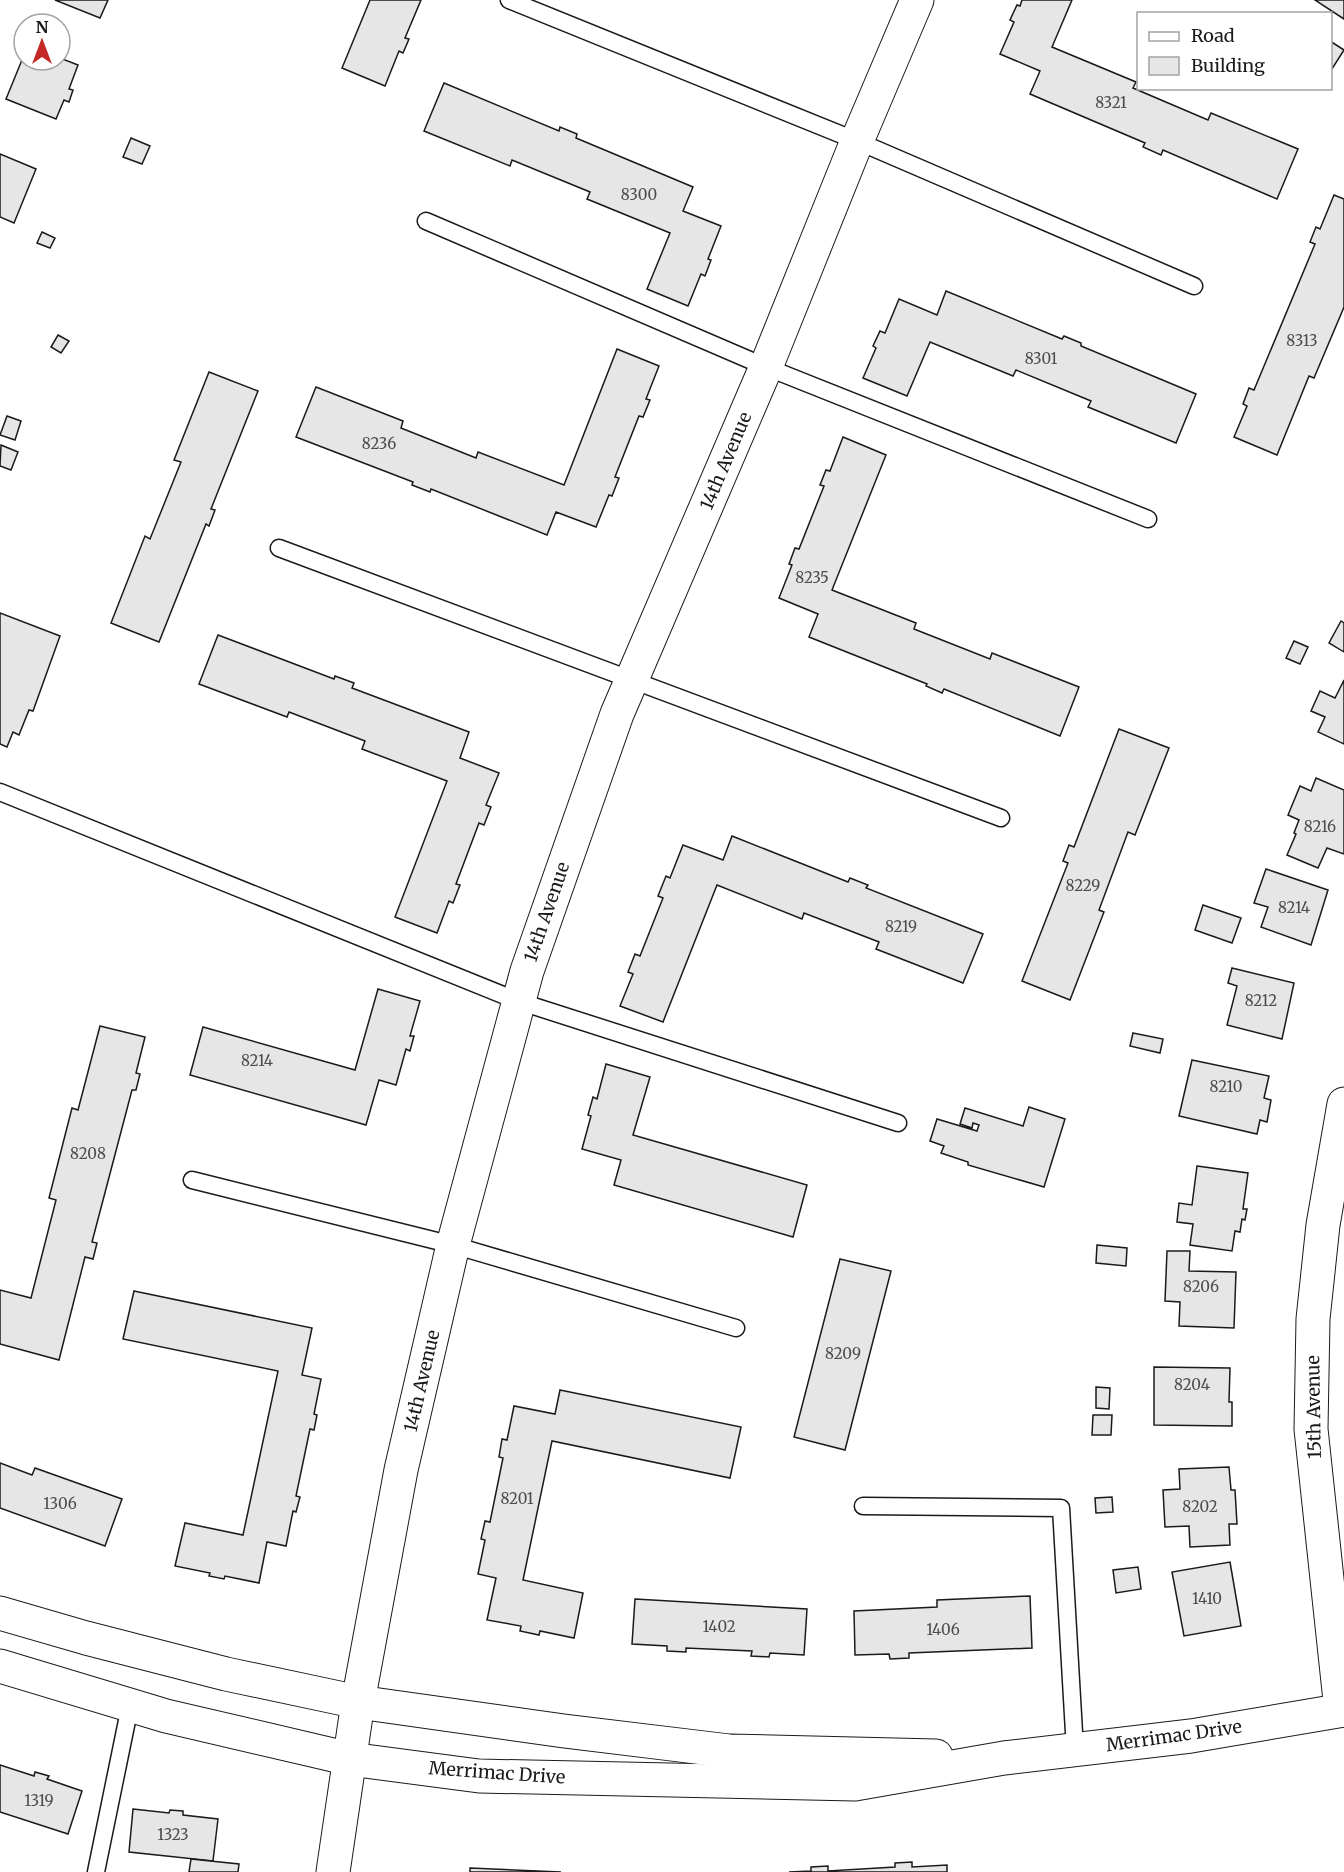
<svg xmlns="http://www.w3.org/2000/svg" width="1344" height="1872" font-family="Merriweather,serif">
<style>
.building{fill:#e6e6e6;stroke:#1a1a1a;stroke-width:1.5}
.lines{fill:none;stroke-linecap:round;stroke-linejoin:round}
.service-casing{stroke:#1a1a1a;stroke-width:19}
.minor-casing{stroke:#1a1a1a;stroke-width:35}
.tertiary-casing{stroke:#1a1a1a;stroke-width:35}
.service{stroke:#fff;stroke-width:16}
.minor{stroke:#fff;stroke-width:33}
.tertiary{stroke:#fff;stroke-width:33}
.labels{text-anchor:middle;stroke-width:4.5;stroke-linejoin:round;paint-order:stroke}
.number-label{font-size:15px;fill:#4d4d4d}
.street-label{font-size:18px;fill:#1a1a1a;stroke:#fff}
</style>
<rect width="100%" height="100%" fill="#fff"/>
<g class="building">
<path d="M55,0H108L100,18Z"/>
<path d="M370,0H421L405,38L409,39L403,53L399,51L385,86L342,68Z"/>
<path d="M1022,0H1072L1052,47L1136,82L1133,88L1208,120L1211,113L1298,149L1277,199L1163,150L1161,155L1143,147L1145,143L1030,94L1040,71L1000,54L1014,22L1010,20L1017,5L1020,6Z"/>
<path d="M1315,0H1344V19Z"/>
<path d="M1330,41L1344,50L1330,72Z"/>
<path d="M24,55V60H60V58L78,65L69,89L73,90L69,102L64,100L56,119L6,99Z"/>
<path d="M444,83L559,131L560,127L577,134L576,138L693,187L683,211L721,226L708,259L711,260L705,276L701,274L688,306L647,289L670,233L587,199L590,192L512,160L510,166L424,131Z"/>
<path d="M131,138L150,146L142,164L123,157Z"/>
<path d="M0,154L36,169L14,223L0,217Z"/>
<path d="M1334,195L1344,199V307L1314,378L1309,376L1277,455L1234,437L1247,406L1243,404L1249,388L1254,390L1315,244L1310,242L1316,227L1320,229Z"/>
<path d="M42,232L55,238L50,248L37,243Z"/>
<path d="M946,291L1062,339L1064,336L1081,343V346L1196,394L1176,443L1088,407L1091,401L1016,370L1013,376L930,342L907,396L863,378L876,348L873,346L880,331L885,333L899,299L937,315Z"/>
<path d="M58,335L69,341L61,353L51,347Z"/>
<path d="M617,349L659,366L646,399L650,400L643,417L639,416L615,477L619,478L612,496L609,495L596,527L556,512L547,535L431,489L430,492L412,485L413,482L296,437L316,387L403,421L401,428L476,458L478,452L564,485Z"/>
<path d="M209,372L258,391L211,509L215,510L209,526L206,524L159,642L111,623L145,536L150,539L181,462L174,460Z"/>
<path d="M7,416L21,421L15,440L0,435Z"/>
<path d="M843,437L886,455L832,590L916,623L914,629L990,659L992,653L1079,687L1060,736L944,689L942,693L926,686L927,684L809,637L818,614L779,598L792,565L789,564L795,548L799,549L824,486L820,485L826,470L830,471Z"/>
<path d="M1,445L18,452L11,470L0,466Z"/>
<path d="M0,613L60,636L33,711L29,710L19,735L13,732L7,747L0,744Z"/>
<path d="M1341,621L1344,623V652L1329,643Z"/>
<path d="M218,635L334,679L335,676L354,683L352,688L469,732L460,758L499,773L486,805L491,807L484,825L479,823L456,884L460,885L453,903L449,901L437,933L395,917L447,781L362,749L365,741L289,712L287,717L199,684Z"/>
<path d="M1294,641L1308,647L1300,664L1286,658Z"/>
<path d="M1344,680V744L1318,732L1325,717L1311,711L1320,691L1335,698Z"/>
<path d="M1119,729L1169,748L1135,835L1128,832L1099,910L1104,912L1070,1000L1022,981L1068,863L1063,861L1069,845L1074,847Z"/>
<path d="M1316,778L1344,790V854L1327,848L1318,868L1287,855L1296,834L1294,833L1299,820L1288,815L1300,786L1311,791Z"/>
<path d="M732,836L848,882L850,878L868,885L866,888L983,934L963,983L876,949L879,942L804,913L802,919L717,885L663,1022L620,1006L633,974L628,972L635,954L640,956L663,898L658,896L666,876L670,878L683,845L723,860Z"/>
<path d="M1266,869L1328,890L1311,945L1261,927L1268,907L1254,903Z"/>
<path d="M1203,905L1241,918L1232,943L1195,930Z"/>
<path d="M1232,968L1294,983L1282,1039L1227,1025L1237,986L1228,983Z"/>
<path d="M378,989L420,1001L410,1036H414L410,1051L406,1049L396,1085L379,1080L366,1125L190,1075L203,1027L355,1070Z"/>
<path d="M100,1026L145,1037L136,1073L140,1074L136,1090H132L92,1242L97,1243L93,1259L85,1257L59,1360L0,1344V1290L31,1298L56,1200L49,1198L72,1108L78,1110Z"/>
<path d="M1133,1033L1163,1039L1160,1053L1130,1046Z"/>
<path d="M1192,1060L1269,1076L1264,1098L1271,1100L1267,1122L1260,1120L1257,1134L1179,1116Z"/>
<path d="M606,1064L650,1077L633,1135L807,1185L793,1237L614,1185L621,1160L582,1149L591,1116L588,1115L593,1097L597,1099Z"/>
<path d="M1029,1107L1065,1119L1044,1187L968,1165V1162L941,1153L944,1146L930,1141L937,1119L977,1131L979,1125L973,1123L972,1128L960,1124L965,1108L1023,1126Z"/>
<path d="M1197,1166L1248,1173L1243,1209H1247L1245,1220L1242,1219L1240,1232L1235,1231L1232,1251L1190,1245L1193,1224L1177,1222L1179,1203L1192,1205Z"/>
<path d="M1097,1245L1127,1248L1126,1266L1096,1263Z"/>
<path d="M1167,1251H1190L1189,1271L1236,1272L1234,1328L1179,1326L1180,1302L1165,1301Z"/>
<path d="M840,1259L891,1271L845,1450L794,1437Z"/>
<path d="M134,1291L312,1328L302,1375L321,1379L314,1414L317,1415L314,1430L310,1429L296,1496L300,1497L296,1512L293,1511L286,1546L267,1542L259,1583L225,1576L224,1579L209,1576L210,1573L175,1566L185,1523L243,1535L278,1371L123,1339Z"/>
<path d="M1154,1367L1230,1368L1229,1402H1232V1426L1154,1425Z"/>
<path d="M1096,1387L1110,1388L1109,1409L1096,1408Z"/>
<path d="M560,1390L741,1427L730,1478L552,1441L523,1580L583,1593L574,1638L540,1631L539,1635L520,1631L521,1626L487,1620L496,1578L478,1574L485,1540L481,1539L485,1521L490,1522L503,1458L499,1457L502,1439L507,1440L514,1406L555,1414Z"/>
<path d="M1093,1415H1112L1111,1435H1092Z"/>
<path d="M0,1463L32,1475L35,1468L122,1499L105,1546L0,1508Z"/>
<path d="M1229,1467L1231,1490H1235L1237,1524H1229L1230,1545L1190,1547L1189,1526L1165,1527L1163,1490L1180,1489L1179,1469Z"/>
<path d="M1112,1497L1113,1512L1096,1513L1095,1498Z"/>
<path d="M1230,1562L1241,1626L1184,1636L1172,1572Z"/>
<path d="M1138,1567L1141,1589L1116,1593L1113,1570Z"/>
<path d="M1030,1596L1032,1648L909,1653V1658L890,1659L889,1654L855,1655L854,1611L937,1607V1600Z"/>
<path d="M635,1599L807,1609L804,1655L770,1653L769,1657L751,1656L752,1651L686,1648V1652L667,1651V1646L632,1644Z"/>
<path d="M0,1765L34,1776L35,1772L49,1776L47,1779L82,1791L68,1834L0,1812Z"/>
<path d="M133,1809L169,1813L170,1810L183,1811V1815L218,1819L213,1861L129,1852Z"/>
<path d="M191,1859L239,1864L238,1872H189Z"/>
<path d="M912,1862V1867L947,1865V1872H789L811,1871V1867L828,1866V1871L895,1867V1863Z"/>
<path d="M470,1868L561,1872H470Z"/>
</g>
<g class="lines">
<g class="service-casing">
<g id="service">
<path d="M509,0L857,141L1194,286"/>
<path d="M426,221L766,367L1148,519"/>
<path d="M279,548L1001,818"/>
<path d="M0,792L518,1001L898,1123"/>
<path d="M192,1180L453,1245L736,1328"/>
<path d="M863,1506L1061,1508L1075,1750"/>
<path d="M96,1872L130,1706"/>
</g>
</g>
<g class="minor-casing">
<path id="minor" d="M1341,1710L1311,1429L1313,1319L1323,1225L1344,1104"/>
</g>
<g class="tertiary-casing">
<g id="tertiary">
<path d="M0,1613L86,1638L226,1674L358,1702L564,1731L729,1751L936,1756"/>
<path d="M0,1666L166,1716L316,1751L350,1759L479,1776L855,1784L1004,1758L1191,1736L1344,1710"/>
<path d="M333,1872L358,1702L401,1470L453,1245L527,971L617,714L766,367L857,141L917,0"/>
</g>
</g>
<use href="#service" class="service"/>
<use href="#minor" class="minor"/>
<use href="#tertiary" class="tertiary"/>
</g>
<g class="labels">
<g class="number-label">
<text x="1111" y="108">8321</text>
<text x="639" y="200">8300</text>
<text x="1302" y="346">8313</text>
<text x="1041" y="364">8301</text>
<text x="379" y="449">8236</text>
<text x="812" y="583">8235</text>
<text x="1320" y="832">8216</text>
<text x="1083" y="891">8229</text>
<text x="1294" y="913">8214</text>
<text x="901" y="932">8219</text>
<text x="1261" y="1006">8212</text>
<text x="257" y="1066">8214</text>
<text x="1226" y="1092">8210</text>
<text x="88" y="1159">8208</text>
<text x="1201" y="1292">8206</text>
<text x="843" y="1359">8209</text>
<text x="1192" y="1390">8204</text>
<text x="517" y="1504">8201</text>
<text x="60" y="1509">1306</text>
<text x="1200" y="1512">8202</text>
<text x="1207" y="1604">1410</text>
<text x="719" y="1632">1402</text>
<text x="943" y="1635">1406</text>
<text x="39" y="1806">1319</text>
<text x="173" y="1840">1323</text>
</g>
<g class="street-label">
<text transform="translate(726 461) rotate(-67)" y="6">14th Avenue</text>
<text transform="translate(547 912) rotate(-71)" y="6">14th Avenue</text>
<text transform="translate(422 1381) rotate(-77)" y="6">14th Avenue</text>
<text transform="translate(1314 1407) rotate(-91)" y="6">15th Avenue</text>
<text transform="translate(1174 1736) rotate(-8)" y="6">Merrimac Drive</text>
<text transform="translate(497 1773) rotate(4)" y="6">Merrimac Drive</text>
</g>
</g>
<rect x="1137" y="12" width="195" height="78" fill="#ffffff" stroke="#a3a3a3" stroke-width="1.5"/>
<rect x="1149" y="32" width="30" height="9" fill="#ffffff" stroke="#a3a3a3" stroke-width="1.5"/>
<text x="1191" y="42" font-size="18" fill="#1a1a1a">Road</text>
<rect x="1149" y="57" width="30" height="18" fill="#e6e6e6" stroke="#a3a3a3" stroke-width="1.5"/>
<text x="1191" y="72" font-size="18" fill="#1a1a1a">Building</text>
<g transform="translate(42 42)"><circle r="28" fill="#ffffff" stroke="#a3a3a3" stroke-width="1.5"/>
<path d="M0-4.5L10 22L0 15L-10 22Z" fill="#c62828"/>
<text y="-9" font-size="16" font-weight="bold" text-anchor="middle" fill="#1a1a1a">N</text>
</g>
</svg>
